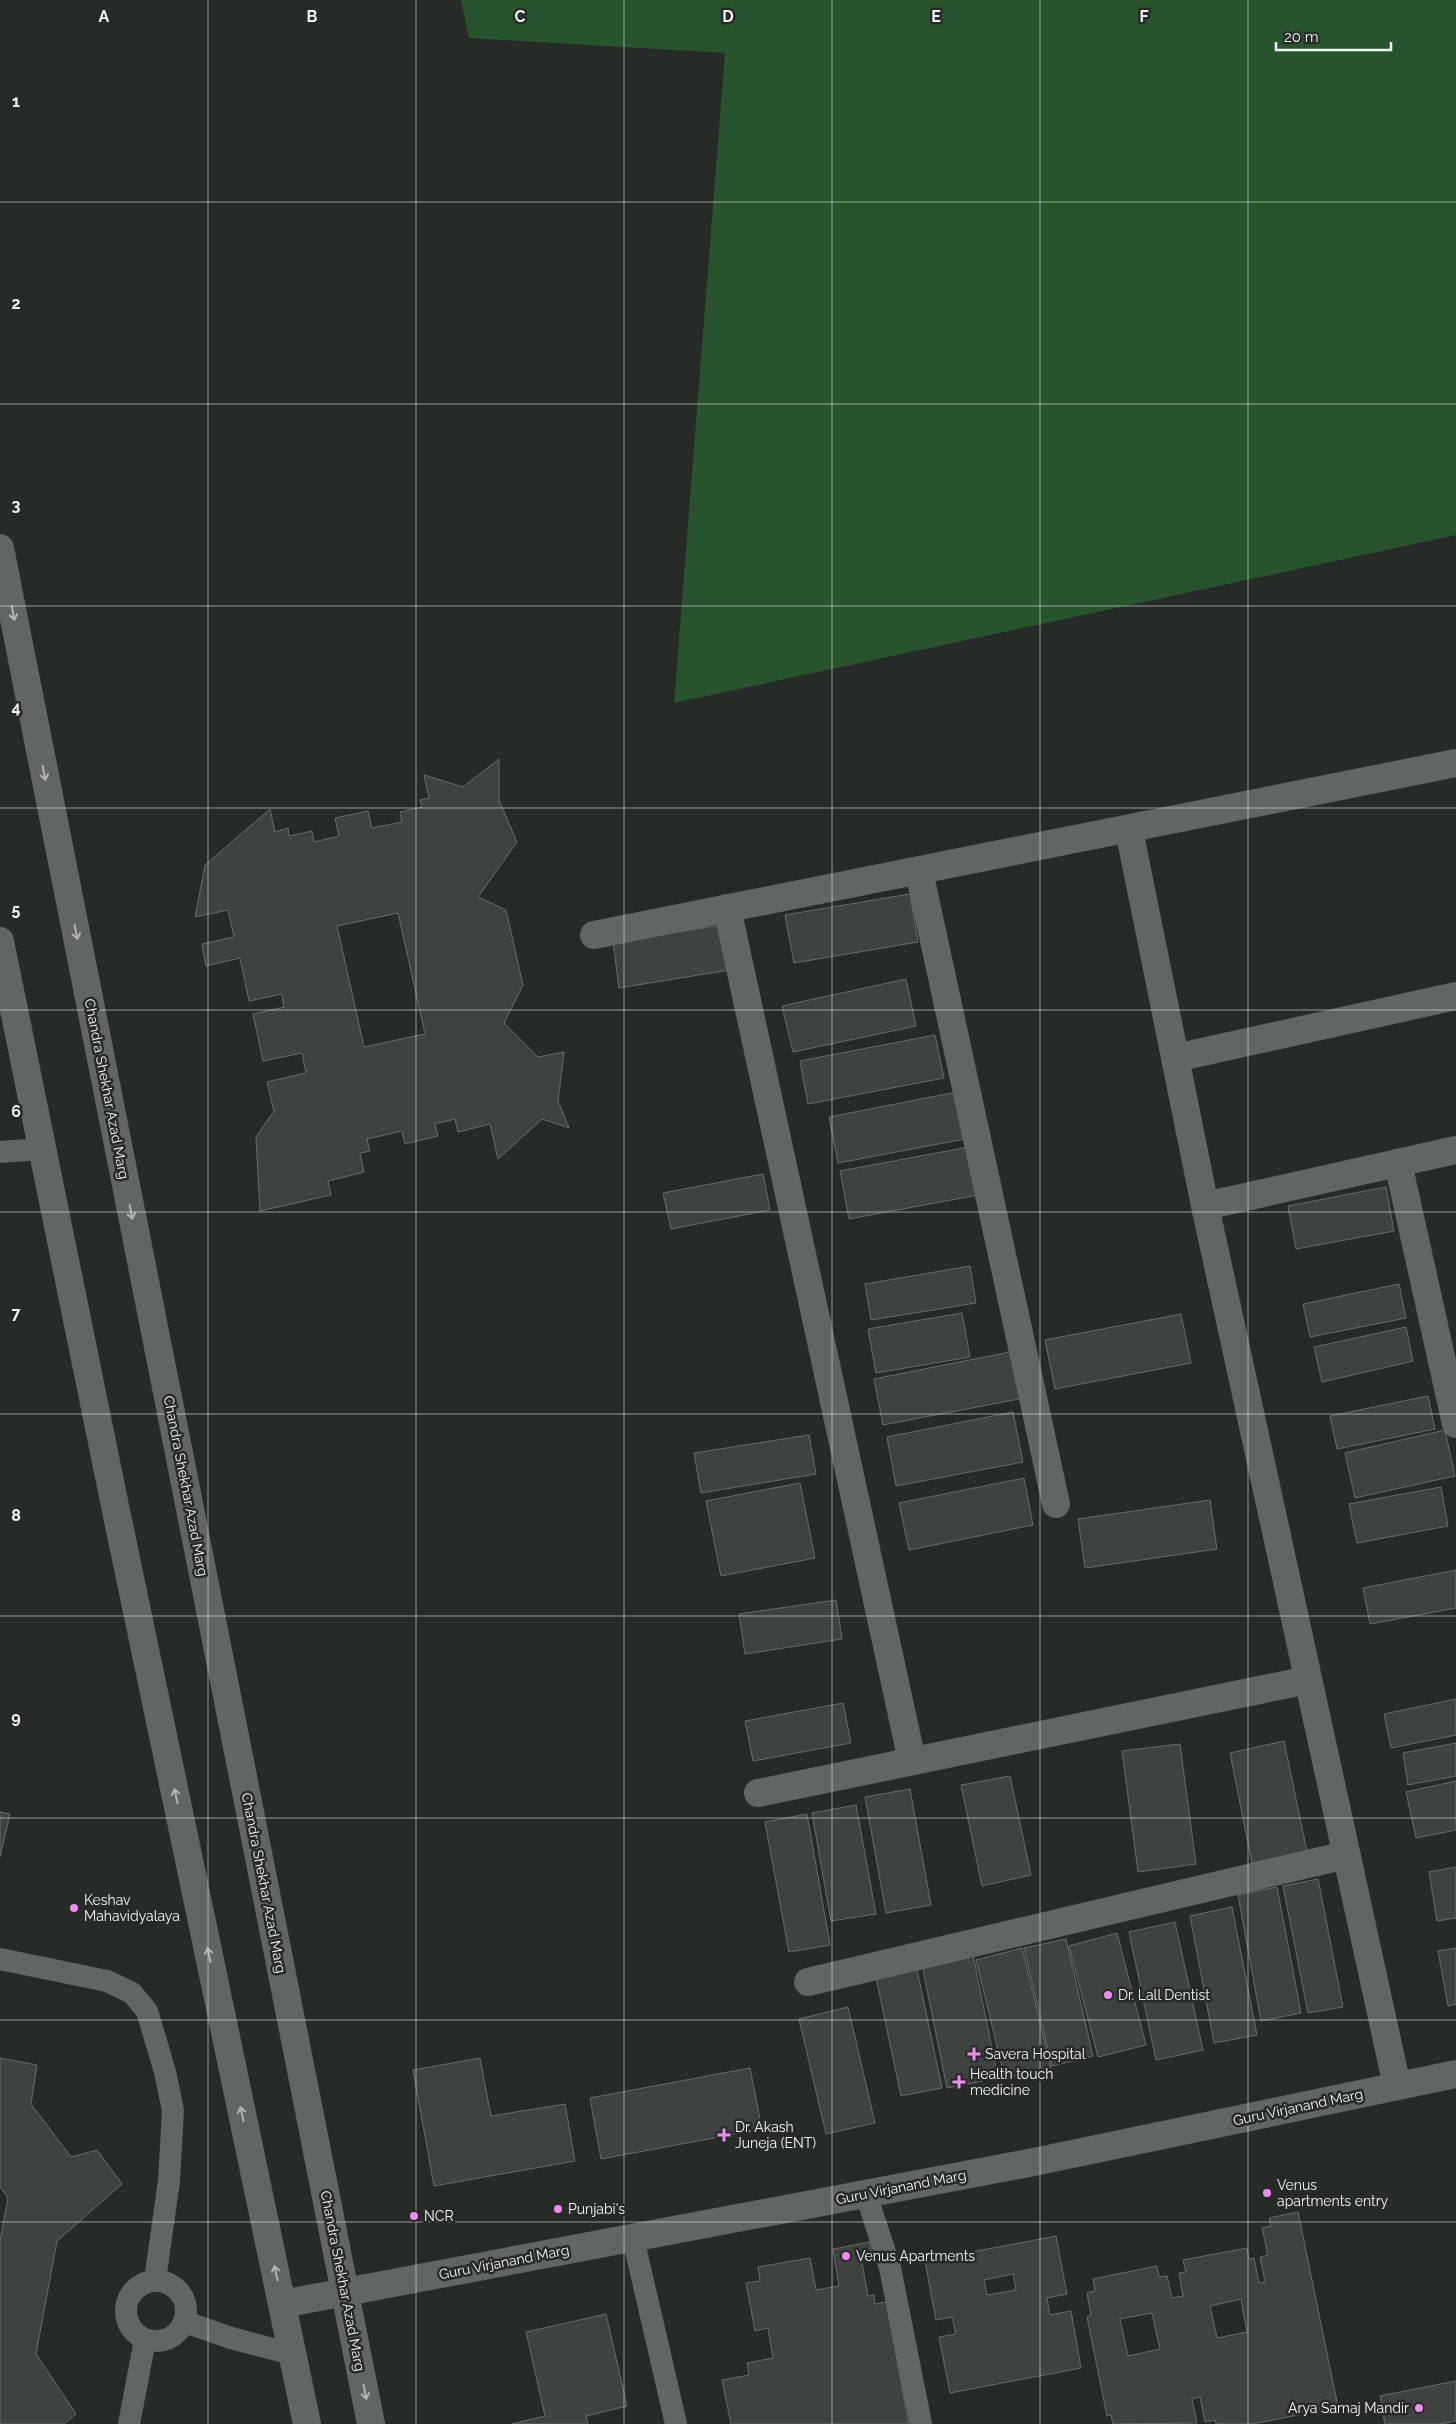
<svg xmlns="http://www.w3.org/2000/svg" width="1456" height="2424" font-family="Raleway,sans-serif">
<style>
.green{fill:#27542c}
.building{fill:#3f433f;stroke:#696d69;fill-rule:evenodd}
.lines{fill:none;stroke-linecap:round;stroke-linejoin:round}
.service{stroke:#626662;stroke-width:22}
.minor{stroke:#626662;stroke-width:28}
.tertiary{stroke:#626662;stroke-width:28}
.oneway{stroke:#b2b5b2}
.grid{fill:none;stroke:#f3f5f3;stroke-width:1;stroke-opacity:0.55}
.poi-dot{fill:#f28af3;stroke:#272b27;stroke-width:2}
.labels{text-anchor:middle;stroke-width:5;stroke-linejoin:round;paint-order:stroke}
.street-label{font-size:14px;fill:#f3f5f3;stroke:#272b27}
.poi-label{font-size:14px;fill:#f3f5f3;stroke:#272b27;text-anchor:start}
.grid-label{font-size:16px;text-anchor:middle;font-weight:bold;fill:#f3f5f3;stroke:#272b27;stroke-width:5;stroke-linejoin:round;paint-order:stroke}
</style>
<rect width="100%" height="100%" fill="#272b27"/>
<path class="green" d="M461,0H1456V535L674,703L725,53L469,38Z"/>
<g class="building">
<path d="M499,759V800L517,842L478,897L506,910L523,985L504,1023L538,1057L564,1052L558,1101L569,1128L542,1119L498,1159L490,1124L458,1132L455,1119L435,1124L438,1136L405,1144L402,1131L367,1139L370,1151L360,1153L364,1172L328,1181L331,1195L260,1211L256,1137L274,1111L267,1082L306,1073L302,1053L263,1061L253,1014L284,1007L282,994L249,1001L240,958L206,966L202,944L234,937L228,910L195,917L205,865L270,809L275,832L288,828L289,836L312,831L314,842L339,836L335,818L368,811L372,828L402,822L400,812L422,807L420,800L429,798L424,775L463,787ZM398,913L425,1034L364,1047L337,926Z"/>
<path d="M910,894L918,942L794,963L785,915Z"/>
<path d="M722,925L729,970L619,988L613,942Z"/>
<path d="M906,979L916,1026L793,1052L782,1006Z"/>
<path d="M935,1035L944,1078L808,1104L800,1061Z"/>
<path d="M957,1092L965,1139L838,1163L829,1117Z"/>
<path d="M974,1146L983,1194L849,1219L840,1171Z"/>
<path d="M763,1174L770,1210L671,1229L663,1193Z"/>
<path d="M1386,1187L1394,1231L1296,1249L1288,1206Z"/>
<path d="M970,1266L976,1303L871,1320L865,1284Z"/>
<path d="M1399,1284L1406,1318L1310,1337L1303,1304Z"/>
<path d="M962,1313L970,1357L876,1373L868,1329Z"/>
<path d="M1181,1314L1191,1363L1055,1389L1045,1340Z"/>
<path d="M1406,1327L1413,1361L1322,1382L1314,1347Z"/>
<path d="M1015,1351L1024,1398L883,1425L874,1379Z"/>
<path d="M1428,1396L1435,1429L1337,1449L1330,1416Z"/>
<path d="M1013,1412L1023,1462L896,1486L887,1437Z"/>
<path d="M1445,1430L1455,1476L1355,1498L1345,1453Z"/>
<path d="M809,1435L816,1474L701,1493L694,1453Z"/>
<path d="M1024,1478L1033,1525L909,1550L899,1503Z"/>
<path d="M800,1483L815,1558L721,1576L706,1501Z"/>
<path d="M1441,1487L1448,1526L1357,1543L1349,1504Z"/>
<path d="M1210,1500L1217,1549L1085,1568L1078,1519Z"/>
<path d="M1456,1570V1608L1370,1624L1363,1588Z"/>
<path d="M836,1600L842,1639L745,1654L739,1614Z"/>
<path d="M1456,1699V1735L1391,1748L1384,1714Z"/>
<path d="M843,1703L851,1743L753,1761L745,1721Z"/>
<path d="M1284,1741L1307,1852L1252,1863L1230,1753Z"/>
<path d="M1456,1743V1776L1408,1785L1403,1753Z"/>
<path d="M1180,1744L1196,1864L1138,1872L1122,1751Z"/>
<path d="M1010,1776L1031,1875L982,1886L961,1785Z"/>
<path d="M1456,1781V1830L1416,1838L1406,1792Z"/>
<path d="M910,1789L931,1905L886,1913L865,1797Z"/>
<path d="M856,1805L876,1914L831,1921L812,1813Z"/>
<path d="M0,1812L10,1814L0,1857Z"/>
<path d="M807,1814L830,1945L789,1952L765,1822Z"/>
<path d="M1456,1867V1918L1437,1921L1429,1872Z"/>
<path d="M1318,1879L1343,2007L1308,2013L1283,1886Z"/>
<path d="M1277,1887L1301,2013L1261,2021L1238,1895Z"/>
<path d="M1232,1907L1257,2035L1214,2043L1190,1916Z"/>
<path d="M1175,1922L1203,2050L1156,2060L1129,1932Z"/>
<path d="M1117,1933L1146,2045L1098,2057L1069,1946Z"/>
<path d="M1066,1939L1093,2056L1052,2066L1024,1948Z"/>
<path d="M1022,1948L1051,2068L1005,2079L976,1960Z"/>
<path d="M1456,1948V2004L1448,2006L1438,1951Z"/>
<path d="M973,1955L998,2078L947,2088L922,1965Z"/>
<path d="M915,1960L942,2088L901,2096L874,1968Z"/>
<path d="M848,2007L875,2123L826,2134L799,2019Z"/>
<path d="M0,2058L37,2065L31,2104L71,2157L97,2150L122,2184L57,2241L36,2354L76,2414L64,2424H0V2241L8,2198L0,2187Z"/>
<path d="M480,2058L491,2116L565,2104L575,2161L434,2186L413,2070Z"/>
<path d="M750,2068L762,2129L601,2159L590,2098Z"/>
<path d="M1298,2212L1338,2407L1253,2424H1216L1215,2420L1205,2422L1200,2397L1192,2399L1197,2423L1113,2424L1111,2415L1107,2416L1087,2317L1091,2315L1087,2293L1095,2291L1093,2279L1157,2266L1159,2277L1167,2276L1172,2298L1183,2296L1179,2273L1186,2272L1183,2260L1247,2248L1249,2259L1254,2258L1259,2283L1265,2282L1260,2257L1268,2255L1262,2228L1271,2226L1269,2218ZM1241,2299L1247,2332L1217,2338L1210,2306ZM1152,2313L1160,2349L1128,2356L1120,2319Z"/>
<path d="M1056,2236L1067,2294L1047,2298L1050,2315L1071,2311L1081,2368L950,2393L939,2337L956,2334L952,2317L936,2320L925,2261ZM1013,2274L1016,2290L987,2295L984,2280Z"/>
<path d="M870,2242L872,2257L861,2258L868,2296L874,2295L875,2304L886,2302L909,2424H731L722,2380L749,2375L747,2363L773,2358L768,2328L755,2331L746,2283L760,2281L758,2267L810,2258L816,2290L839,2286L833,2249Z"/>
<path d="M606,2314L627,2406L586,2416L588,2424H512L545,2416L526,2332Z"/>
<path d="M1456,2381V2421L1440,2424H1385L1380,2396Z"/>
</g>
<g class="lines">
<g class="service">
<path d="M0,1152L42,1149"/>
<path d="M0,1959L107,1981L132,1993L147,2011L165,2072L173,2110L169,2181L155,2280"/>
<path d="M866,2194L890,2268L921,2424"/>
<path d="M633,2238L676,2424"/>
<circle cx="156" cy="2311" r="30"/>
<path d="M185,2322L231,2338L292,2354"/>
<path d="M129,2424L145,2340"/>
</g>
<g class="minor">
<path d="M1129,830L1205,1206L1397,2086"/>
<path d="M919,871L1056,1504"/>
<path d="M727,908L912,1761"/>
<path d="M594,935L1456,763"/>
<path d="M1175,1058L1456,996"/>
<path d="M1398,1163L1456,1424"/>
<path d="M1205,1206L1456,1150"/>
<path d="M758,1793L1308,1680"/>
<path d="M808,1982L1346,1855"/>
<path d="M282,2304L1029,2163L1456,2074"/>
</g>
<g class="tertiary">
<path d="M0,548L371,2424"/>
<path d="M0,941L115,1506L307,2424"/>
</g>
</g>
<defs><path id="oneway-shaft" d="M-6 0H5M1.5-3L5.5 0L1.5 3" fill="none" stroke-width="1.6" stroke-linecap="round" stroke-linejoin="round" transform="scale(1.25)"/></defs>
<g class="oneway">
<use href="#oneway-shaft" transform="translate(13 613) rotate(79)"/>
<use href="#oneway-shaft" transform="translate(44 773) rotate(79)"/>
<use href="#oneway-shaft" transform="translate(76 932) rotate(79)"/>
<use href="#oneway-shaft" transform="translate(131 1212) rotate(79)"/>
<use href="#oneway-shaft" transform="translate(176 1796) rotate(-102)"/>
<use href="#oneway-shaft" transform="translate(209 1955) rotate(-102)"/>
<use href="#oneway-shaft" transform="translate(242 2114) rotate(-102)"/>
<use href="#oneway-shaft" transform="translate(276 2273) rotate(-102)"/>
<use href="#oneway-shaft" transform="translate(365 2392) rotate(79)"/>
</g>
<path class="grid" d="M208,0V2424M416,0V2424M624,0V2424M832,0V2424M1040,0V2424M1248,0V2424M0,202H1456M0,404H1456M0,606H1456M0,808H1456M0,1010H1456M0,1212H1456M0,1414H1456M0,1616H1456M0,1818H1456M0,2020H1456M0,2222H1456"/>
<g class="poi-dot">
<circle cx="74" cy="1908" r="5"/>
<circle cx="1108" cy="1995" r="5"/>
<path d="M971.5 2046.5h5v5h5v5h-5v5h-5v-5h-5v-5h5z"/>
<path d="M956.5 2074.5h5v5h5v5h-5v5h-5v-5h-5v-5h5z"/>
<path d="M721.5 2127.5h5v5h5v5h-5v5h-5v-5h-5v-5h5z"/>
<circle cx="1267" cy="2193" r="5"/>
<circle cx="558" cy="2209" r="5"/>
<circle cx="414" cy="2216" r="5"/>
<circle cx="846" cy="2256" r="5"/>
<circle cx="1419" cy="2408" r="5"/>
</g>
<g class="labels">
<g class="street-label">
<text transform="translate(107 1089) rotate(79)" y="5">Chandra Shekhar Azad Marg</text>
<text transform="translate(186 1486) rotate(79)" y="5">Chandra Shekhar Azad Marg</text>
<text transform="translate(264 1883) rotate(79)" y="5">Chandra Shekhar Azad Marg</text>
<text transform="translate(1298 2107) rotate(-12)" y="5">Guru Virjanand Marg</text>
<text transform="translate(901 2187) rotate(-11)" y="5">Guru Virjanand Marg</text>
<text transform="translate(504 2262) rotate(-11)" y="5">Guru Virjanand Marg</text>
<text transform="translate(343 2281) rotate(79)" y="5">Chandra Shekhar Azad Marg</text>
</g>
<g class="poi-label">
<text x="84" y="1905">Keshav<tspan x="84" dy="16">Mahavidyalaya</tspan></text>
<text x="1118" y="2000">Dr. Lall Dentist</text>
<text x="985" y="2059">Savera Hospital</text>
<text x="970" y="2079">Health touch<tspan x="970" dy="16">medicine</tspan></text>
<text x="735" y="2132">Dr. Akash<tspan x="735" dy="16">Juneja (ENT)</tspan></text>
<text x="1277" y="2190">Venus<tspan x="1277" dy="16">apartments entry</tspan></text>
<text x="568" y="2214">Punjabi's</text>
<text x="424" y="2221">NCR</text>
<text x="856" y="2261">Venus Apartments</text>
<text x="1409" y="2413" text-anchor="end">Arya Samaj Mandir</text>
</g>
</g>
<g class="grid-label">
<text x="104" y="22">A</text>
<text x="312" y="22">B</text>
<text x="520" y="22">C</text>
<text x="728" y="22">D</text>
<text x="936" y="22">E</text>
<text x="1144" y="22">F</text>
<text x="16" y="107">1</text>
<text x="16" y="309">2</text>
<text x="16" y="511">3</text>
<text x="16" y="713">4</text>
<text x="16" y="915">5</text>
<text x="16" y="1117">6</text>
<text x="16" y="1319">7</text>
<text x="16" y="1521">8</text>
<text x="16" y="1723">9</text>
</g>
<path d="M1276 42v8h115v-8" fill="none" stroke="#f3f5f3" stroke-width="2.5"/>
<text x="1284" y="42" font-size="15" fill="#f3f5f3" stroke="#272b27" stroke-width="4" paint-order="stroke">20 m</text>
</svg>
